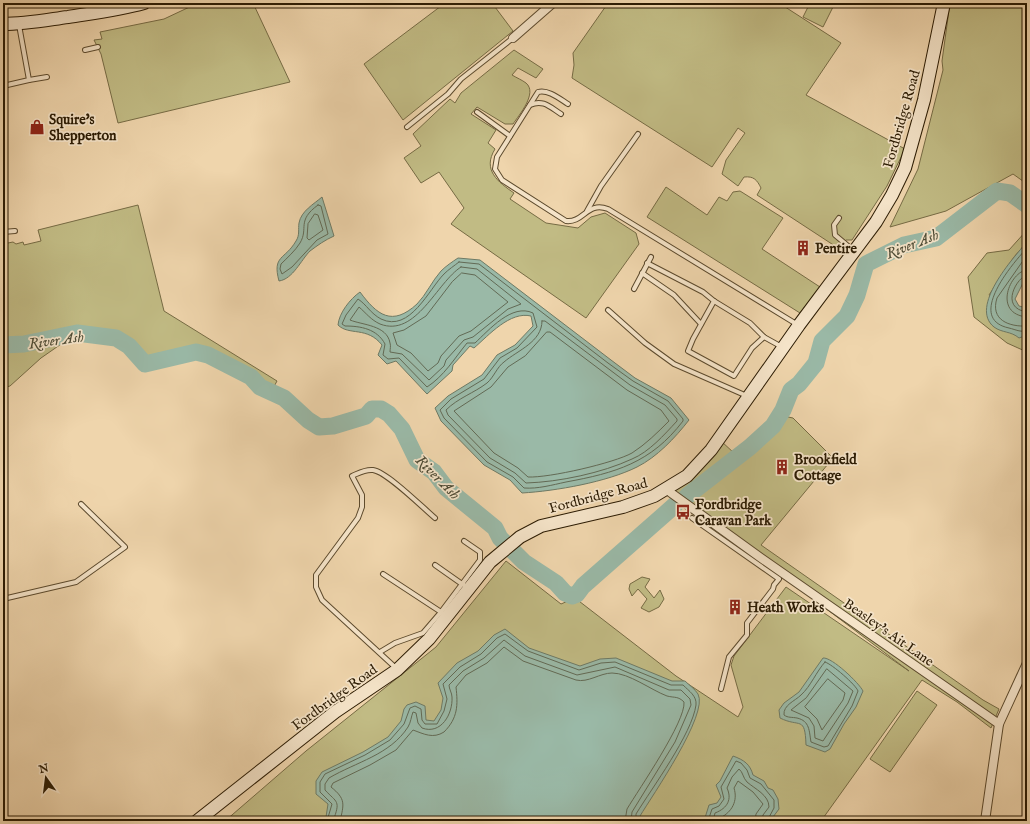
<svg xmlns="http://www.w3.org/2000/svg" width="1030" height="824" font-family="'IM FELL English',serif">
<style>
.green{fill:#c1bb84;stroke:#766b44}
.water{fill:#9ab9a7;stroke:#6e7a65}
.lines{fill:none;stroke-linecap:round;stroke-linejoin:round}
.shore{stroke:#626a55;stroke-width:1}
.river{stroke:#9ab9a7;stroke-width:17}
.lane-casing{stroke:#5c4a2d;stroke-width:6}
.street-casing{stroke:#5c4a2d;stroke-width:10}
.secondary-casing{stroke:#2b1b03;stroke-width:14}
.lane{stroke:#f5e4c9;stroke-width:4}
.street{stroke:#f5e4c9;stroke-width:8}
.secondary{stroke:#f5e4c9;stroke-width:12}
.labels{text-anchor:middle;stroke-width:3.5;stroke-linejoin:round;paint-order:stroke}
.poi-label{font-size:14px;font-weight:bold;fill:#2b1b03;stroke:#f5e4c9;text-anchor:start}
.street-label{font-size:14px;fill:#2b1b03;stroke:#f5e4c9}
.water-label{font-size:15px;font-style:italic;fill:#4c4a34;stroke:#f5e4c9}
</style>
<rect width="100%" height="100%" fill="#efd5ac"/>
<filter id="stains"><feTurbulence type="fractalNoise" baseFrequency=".005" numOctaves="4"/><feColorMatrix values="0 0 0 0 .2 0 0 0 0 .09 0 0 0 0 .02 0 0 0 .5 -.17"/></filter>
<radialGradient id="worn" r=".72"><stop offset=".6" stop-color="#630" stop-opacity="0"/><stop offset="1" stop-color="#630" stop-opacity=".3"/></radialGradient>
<g class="green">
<path d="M198,3H253L290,82L118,123L101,54L94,40L102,39L100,32L164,19Z"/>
<path d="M445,3H492L513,31L403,120L364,64Z"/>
<path d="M608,3H779L841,43L806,95L905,149L887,186L852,240H846L838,248L757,195L761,188C757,180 754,176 744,177L738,186L722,174L726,160L745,133L738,128L712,167L572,78L574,65L573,53Z"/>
<path d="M810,3H835L823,27L803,17Z"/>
<path d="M950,3H1027V184L1013,174L946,211L890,227L918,169L943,70L942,61Z"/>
<path d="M514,50L543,69L536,78L518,68L512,75C517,78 522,80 526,83C538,93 519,115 513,124H505L477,107L471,114L496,130L488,143L495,149C482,170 498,182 514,193L510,199L546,223L578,228L591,217L605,213L636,233L639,244L586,318L451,224L464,208L439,172L421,183L404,158L421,146L413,134L450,99L455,103L461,93Z"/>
<path d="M666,187L707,215L719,197L727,201L733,192L740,191L783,218L762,249L820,287L800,313L647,217Z"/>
<path d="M138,205L164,311L277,381L271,392L260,387L251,377L208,355L196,352L145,364L129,346L116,338L77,333L41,358L10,386L3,388V244L13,242L16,244L23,242L24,245L41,241L38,230Z"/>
<path d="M1027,230V242L1014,257L989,295L1027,334V352L1007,343L974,317L968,277L987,253L1009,250Z"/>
<path d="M774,414L793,418L833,458L761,545L983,700L999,709L991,728L957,702L922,680L821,821H225L306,751L436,647L506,561L561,604L575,598L676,676L738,717L743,707L731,665L734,656L786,587L909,671L672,493L695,473L721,441L734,453L769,425Z"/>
<path d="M642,577L650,579L645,587L654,598L660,590L664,599L659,607L649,612L641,608L647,599L638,589L632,596L629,589L630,584Z"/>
<path d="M917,691L937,705L890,772L870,759Z"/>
</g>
<g class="water">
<path d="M322,197L334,236C325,240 318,245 310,251C301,260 293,279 279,281C272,255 285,260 296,241C300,235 298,229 299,223C301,211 314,204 322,197Z"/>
<path d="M1027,242V275L1015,299L1019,306L1027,308V335L1019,338C1011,331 1002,333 994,327C969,307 1013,258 1027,242Z"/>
<path d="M458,258L480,260L611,360L635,378L671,398L689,420C675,438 657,457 637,467C607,482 556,491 522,493L510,480L484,465L441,421L435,408L448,396L482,375L497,355L515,345L533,326L531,316C510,311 489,335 474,348L470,346L453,365L452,371L427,394L396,361L387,364L378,355L382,345C367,326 349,336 338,325C339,313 350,299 360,292C377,315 392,327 417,304C426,295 432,281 441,271C446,266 452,262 458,258Z"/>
<path d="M505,629L529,648L580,666L600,659L616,658L672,681H685C689,685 695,689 698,694C709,714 652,796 640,816V821H322L326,817L328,804L316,794V781L322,772L363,752L388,737L401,721L404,709L407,705L416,702L425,706L426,720L434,721L441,710L443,698L438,683L457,663L478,651L494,635Z"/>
<path d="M823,658C832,657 859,683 863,691L856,707L844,724L830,749L825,752L806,745C805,715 800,728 780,718L779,710L784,703L799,692Z"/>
<path d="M733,756C744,760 750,764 753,775L764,781L768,788L773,790L778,799L779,809L770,821H704L709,805L717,803L721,797L716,785L720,781Z"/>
</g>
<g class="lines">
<g class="shore">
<path d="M318,205L321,206L328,234L317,240L292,267L282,274L280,269L281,264C287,258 295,251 300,243C309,228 296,221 318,205Z"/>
<path d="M315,214L318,215L323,230L309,240L307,238L308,224Z"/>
<path d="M1027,248C1011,265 966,319 1009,328C1017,330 1019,332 1027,331"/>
<path d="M1027,255L997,298C990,320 1009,327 1027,326"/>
<path d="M459,262L479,264L608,363L633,381L668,401L683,419V421C651,463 615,473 566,482C552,485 538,489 524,488L513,477L487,462L444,418L440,410L451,399L484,379L500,358L517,348L537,327L533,313C512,303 489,330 475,343H467C454,359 444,376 427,387L399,358L388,359L383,355L385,344C377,329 361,326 345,326L342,324L346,315L358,299C367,305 370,313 381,319C410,333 429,289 444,274C449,269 454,266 459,262Z"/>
<path d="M461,267L477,269L521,304L508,309L473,337L464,340L446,360L444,366L429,380L402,354L390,352C390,349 391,346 390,343C387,325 362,325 350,320L359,307C366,313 371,320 380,324C416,338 437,282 461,267Z"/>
<path d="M1027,270C1010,271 992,314 1027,317"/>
<path d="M462,273L475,275L508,302L471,331L459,336L441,356L438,363L428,371L411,353L397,345L393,333L404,330L426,316L452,282Z"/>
<path d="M1027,275C1018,276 998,308 1027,312"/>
<path d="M542,321H545L630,385L665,405L677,419V421C664,435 649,452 632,459C602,473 559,482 526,483L515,473L490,458L448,415L446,410C458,398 474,393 487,383C494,377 497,367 504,362C518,350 542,342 542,321Z"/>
<path d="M547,332H550L627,390L661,410L669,421C657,433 646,444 632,453C614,463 549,478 528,477L518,468L494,453L454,411L491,387L508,367L525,356Z"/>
<path d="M825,662C832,664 856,685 858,691L852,706L828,746L824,747L811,742C809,731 810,721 797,718C792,717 788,718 784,715C783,705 795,701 801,695C811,686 816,672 825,662Z"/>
<path d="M827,669L853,691L848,703L823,741L815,738L814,726L809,718L791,710L806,698Z"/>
<path d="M828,679L845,693L843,700L822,730L817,719L805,707Z"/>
<path d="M327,821L332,804L320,792V782L325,774L365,755L390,740L404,724L410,708L415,706L421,709L422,720L425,724H437L444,711L447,699L443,684L460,667L481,654L497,638L505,634L528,651L579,670L601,663L615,662L671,685H683C689,691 697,696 696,705C692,734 652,788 636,814V821"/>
<path d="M333,821C341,800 337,803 325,790V784L329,778C356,762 390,755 408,727C411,722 411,717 413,712L416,713L418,723L422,728C441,735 453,714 452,697C452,693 449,689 449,685L463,671L484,658L504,640L525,656L577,675L615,667L669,690H681L690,699L691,705L675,742L632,812L631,821"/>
<path d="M340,821C344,804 346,799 331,787L333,783L370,765L396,750L413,730C424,734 433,739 444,732C458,718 458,705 456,687L466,675L487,663L504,647L523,661L576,680C588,683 600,673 612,673C629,673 651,690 667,696C675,698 678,696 684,702C686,721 639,789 627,809L625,821"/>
<path d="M708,821L712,809L719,806L724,799L721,787L736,761L741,763L747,770L750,778L761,784L774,800V808L767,821"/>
<path d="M713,821L715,813C728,808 732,799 727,788L732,777L739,769C743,772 743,778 747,782C755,789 769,795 769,807L763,815L762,821"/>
<path d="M719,821L720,818C732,812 738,801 734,788L738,781L753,792L763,804L756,814L755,821"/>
</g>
<g class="river">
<path d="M3,345L24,344L77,333L116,338L129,346L145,364L196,352L208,355L251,377L260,387L284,398L308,420L319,427L333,426L366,416L372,409H381L389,414L402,429L417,460L434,472L446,488L495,528L500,538L524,562L556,583L565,593L572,596L577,594L583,586L675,505"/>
<path d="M687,496L750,447L773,426L783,410L791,390L799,384L816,363L822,341L847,316L857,295L866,264L904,245L936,238L997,191L1010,193L1027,205"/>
</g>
<g class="lane-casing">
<g id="lane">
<path d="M85,50L98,47"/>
<path d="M29,80L47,77"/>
<path d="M3,86L29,80L19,25"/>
<path d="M568,104C560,99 548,89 538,92L497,157L495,169L502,180L566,221C584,223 587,201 608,209L798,325"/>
<path d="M530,105C543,99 550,107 561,114"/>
<path d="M477,112L510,136"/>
<path d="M407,127L448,94L461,79L513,38"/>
<path d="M587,211L601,186L638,134"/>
<path d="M839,218L834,225L835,235L854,251"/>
<path d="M3,232L15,231"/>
<path d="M647,263L703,292L714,301L750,323L764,337L782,347"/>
<path d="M642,273L674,295L701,324"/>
<path d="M634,289L651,257"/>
<path d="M714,301L693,339L688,351L734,376L752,348L764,337"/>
<path d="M608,310L645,343L674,364L747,396"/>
<path d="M692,518L779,579L774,585L773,589L747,623V635L729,657L721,689"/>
<path d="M464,541L480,552V560L462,584L464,585"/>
<path d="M383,574L441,612"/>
<path d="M3,599L76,582L125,547L81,504"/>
<path d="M380,652L395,643L423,633L441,612L462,584L435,565"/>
<path d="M397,669L322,600L316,587V575L358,518L362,507V495L352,476C359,473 365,469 373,470C387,472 422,507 435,518"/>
</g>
</g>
<g class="street-casing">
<g id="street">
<path d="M513,38L553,3"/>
<path d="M667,490L761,558L999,724"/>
<path d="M985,821L999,724L1027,663"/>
</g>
</g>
<g class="secondary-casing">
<g id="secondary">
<path d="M3,24C25,24 46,20 68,17C93,13 119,10 144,3"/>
<path d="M197,821L335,712L397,670L429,639L490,562L520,537L541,526L623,507L654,496L687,476L711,450L799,325L876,222L892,195L905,168L924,100L944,3"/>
</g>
</g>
<use href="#lane" class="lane"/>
<use href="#street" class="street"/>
<use href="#secondary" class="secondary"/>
</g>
<defs>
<g id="shop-bare" transform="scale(1.2)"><path d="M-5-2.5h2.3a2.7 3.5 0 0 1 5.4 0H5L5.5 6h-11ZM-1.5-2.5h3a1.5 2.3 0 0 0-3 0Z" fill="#8f2418" stroke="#f5e4c9" stroke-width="2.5" paint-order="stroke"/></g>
<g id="building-bare" transform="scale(1.2)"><path d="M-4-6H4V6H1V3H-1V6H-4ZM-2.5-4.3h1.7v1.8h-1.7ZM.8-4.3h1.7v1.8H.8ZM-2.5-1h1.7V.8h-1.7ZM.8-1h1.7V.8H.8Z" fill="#8f2418" stroke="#f5e4c9" stroke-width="2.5" paint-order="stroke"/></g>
<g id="bus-bare" transform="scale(1.2)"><path d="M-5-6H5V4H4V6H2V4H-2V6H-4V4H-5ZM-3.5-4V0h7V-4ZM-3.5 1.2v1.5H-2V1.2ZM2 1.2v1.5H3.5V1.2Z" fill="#8f2418" stroke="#f5e4c9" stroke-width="2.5" paint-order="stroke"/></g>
</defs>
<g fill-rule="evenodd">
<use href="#shop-bare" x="37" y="127"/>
<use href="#building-bare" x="803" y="248"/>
<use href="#building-bare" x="782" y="467"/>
<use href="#bus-bare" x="683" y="512"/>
<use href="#building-bare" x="735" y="607"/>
</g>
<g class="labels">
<g class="poi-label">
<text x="49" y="124">Squire's<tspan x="49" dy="16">Shepperton</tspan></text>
<text x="815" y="253">Pentire</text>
<text x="794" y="464">Brookfield<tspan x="794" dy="16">Cottage</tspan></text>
<text x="695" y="509">Fordbridge<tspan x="695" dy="16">Caravan Park</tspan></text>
<text x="747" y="612">Heath Works</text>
</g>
<g class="street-label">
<text transform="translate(901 119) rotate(-74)" y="5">Fordbridge Road</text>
<text transform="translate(598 495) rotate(-15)" y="5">Fordbridge Road</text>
<text transform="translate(889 632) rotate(35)" y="5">Beasley's Ait Lane</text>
<text transform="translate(334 697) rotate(-36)" y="5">Fordbridge Road</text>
</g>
<g class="water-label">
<text transform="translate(912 244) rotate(-22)" y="5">River Ash</text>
<text transform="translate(56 340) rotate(-8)" y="5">River Ash</text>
<text transform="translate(438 477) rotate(45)" y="5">River Ash</text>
</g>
</g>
<rect width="1030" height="824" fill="none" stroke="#efd5ac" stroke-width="16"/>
<rect x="4" y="4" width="1022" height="816" fill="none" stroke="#2b1b03" stroke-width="2"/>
<rect x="8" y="8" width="1014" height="808" fill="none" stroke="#2b1b03"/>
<g transform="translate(46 778) rotate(346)" stroke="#f5e4c9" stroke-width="3" paint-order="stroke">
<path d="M0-3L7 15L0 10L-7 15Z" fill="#2b1b03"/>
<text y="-6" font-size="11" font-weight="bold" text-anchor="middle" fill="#2b1b03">N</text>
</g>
<rect width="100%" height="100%" filter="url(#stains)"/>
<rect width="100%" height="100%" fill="url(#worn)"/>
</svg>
